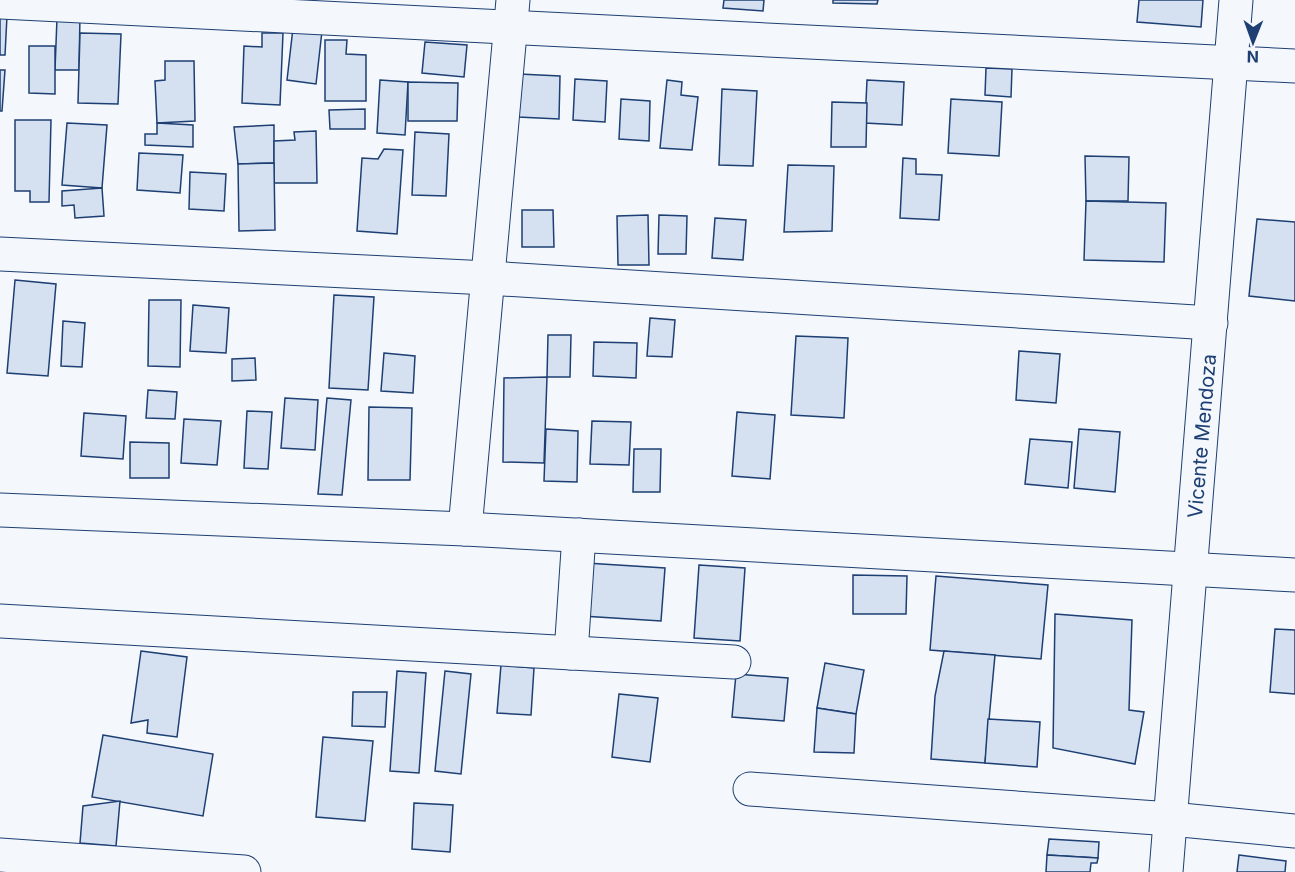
<svg xmlns="http://www.w3.org/2000/svg" width="1295" height="872" font-family="Inter,sans-serif">
<style>
.building{fill:#d5e0f0;stroke:#1d3f73;stroke-width:1.5}
.lines{fill:none;stroke-linecap:round;stroke-linejoin:round}
.minor-casing{stroke:#1d3f73;stroke-width:35}
.minor{stroke:#f4f7fb;stroke-width:33}
.labels{text-anchor:middle;stroke-width:4.5;stroke-linejoin:round;paint-order:stroke}
.street-label{font-size:20px;fill:#1d3f73;stroke:#f4f7fb}
</style>
<rect width="100%" height="100%" fill="#f4f7fb"/>
<g class="building">
<path d="M724,0H764L763,11L723,8Z"/>
<path d="M833,0H878L877,4L833,3Z"/>
<path d="M1139,0H1203L1201,27L1137,22Z"/>
<path d="M80,15L79,70H55L57,18Z"/>
<path d="M0,16H7L5,55H0Z"/>
<path d="M293,28L322,31L316,84L287,80Z"/>
<path d="M80,33L121,34L118,104L78,103Z"/>
<path d="M262,33H283L280,105L242,103L244,46L262,47Z"/>
<path d="M325,40H347L346,54L366,55V101H325Z"/>
<path d="M425,42L467,45L464,77L422,73Z"/>
<path d="M29,46H55V94L29,93Z"/>
<path d="M165,61H194L195,121L157,123L155,81L165,80Z"/>
<path d="M986,68L1012,69L1011,97L985,95Z"/>
<path d="M0,70H5L2,111H0Z"/>
<path d="M519,74L560,76L559,119L518,117Z"/>
<path d="M575,79L607,81L605,122L573,120Z"/>
<path d="M380,80L408,82L405,135L377,133Z"/>
<path d="M667,80L682,82L681,95L698,97L692,150L660,148Z"/>
<path d="M867,80L904,82L902,125L865,123Z"/>
<path d="M408,82L458,83L457,121H408Z"/>
<path d="M722,89L757,91L753,166L719,165Z"/>
<path d="M621,99L650,101L649,141L619,139Z"/>
<path d="M951,99L1002,102L999,156L948,153Z"/>
<path d="M832,102L867,103L866,147H831Z"/>
<path d="M365,109V129H330L329,110Z"/>
<path d="M15,120H51L49,202H30V191H15Z"/>
<path d="M67,123L107,125L102,188L62,185Z"/>
<path d="M157,123L193,125V147L145,145V134H157Z"/>
<path d="M274,125V163L238,164L234,127Z"/>
<path d="M316,131L317,183H274V141L295,140L294,132Z"/>
<path d="M415,132L449,134L446,196L412,195Z"/>
<path d="M384,149L403,150L397,234L357,231L362,158L378,159Z"/>
<path d="M139,153L183,155L180,193L137,190Z"/>
<path d="M1085,156L1129,157L1128,201H1086Z"/>
<path d="M903,158L916,159V174L942,175L939,220L900,218Z"/>
<path d="M274,163L275,230L239,231L238,164Z"/>
<path d="M788,165L834,166L832,231L784,232Z"/>
<path d="M190,172L226,174L224,211L189,209Z"/>
<path d="M102,188L104,216L75,218L74,205L62,206V191Z"/>
<path d="M1086,201L1166,203L1164,262L1084,260Z"/>
<path d="M522,210H553L554,247H522Z"/>
<path d="M648,215L649,265H618L617,216Z"/>
<path d="M659,215L687,216L686,254H658Z"/>
<path d="M715,218L746,220L743,260L712,258Z"/>
<path d="M1257,219L1295,222V301L1249,296Z"/>
<path d="M15,280L56,284L48,376L7,373Z"/>
<path d="M334,295L374,297L368,390L329,388Z"/>
<path d="M149,300H181L180,367L148,366Z"/>
<path d="M193,305L229,308L226,353L190,351Z"/>
<path d="M650,318L675,320L672,357L647,356Z"/>
<path d="M63,321L85,323L82,367L61,366Z"/>
<path d="M548,335H571L570,377H547Z"/>
<path d="M796,336L848,338L844,418L791,415Z"/>
<path d="M594,342L637,343L636,378L593,376Z"/>
<path d="M1019,351L1060,354L1056,403L1016,400Z"/>
<path d="M384,353L415,356L413,393L381,391Z"/>
<path d="M255,358L256,380L232,381V359Z"/>
<path d="M547,377L544,463L503,462L504,378Z"/>
<path d="M148,390L177,392L175,419L146,418Z"/>
<path d="M285,398L318,400L315,450L281,448Z"/>
<path d="M327,398L351,400L342,495L318,494Z"/>
<path d="M369,407L412,408L410,480H368Z"/>
<path d="M247,411L272,412L268,469L244,468Z"/>
<path d="M737,412L775,415L770,479L732,476Z"/>
<path d="M84,413L126,416L123,459L81,456Z"/>
<path d="M184,419L221,421L217,465L181,463Z"/>
<path d="M592,421L631,422L629,465L590,464Z"/>
<path d="M546,429L578,431L577,482L544,481Z"/>
<path d="M1079,429L1120,432L1115,492L1074,488Z"/>
<path d="M1030,439L1072,442L1068,488L1025,484Z"/>
<path d="M130,442L169,443V478H130Z"/>
<path d="M634,449H661L660,492H633Z"/>
<path d="M586,563L665,568L661,621L582,616Z"/>
<path d="M699,565L745,568L740,641L694,638Z"/>
<path d="M853,575L907,576L906,614H853Z"/>
<path d="M936,576L1048,585L1041,659L930,650Z"/>
<path d="M1055,614L1132,620L1129,710L1144,712L1135,764L1053,748Z"/>
<path d="M1275,629L1295,630V694L1270,692Z"/>
<path d="M141,651L187,657L177,737L147,733L148,720L131,723Z"/>
<path d="M944,651L995,655L985,763L931,759L935,696Z"/>
<path d="M825,663L864,670L856,714L817,708Z"/>
<path d="M501,665L534,668L531,715L497,713Z"/>
<path d="M397,671L426,673L419,773L390,771Z"/>
<path d="M445,671L471,674L461,774L435,771Z"/>
<path d="M736,674L788,678L784,721L732,717Z"/>
<path d="M353,692H387L385,727L352,726Z"/>
<path d="M619,694L658,698L650,762L612,757Z"/>
<path d="M817,708L856,714L854,753L814,752Z"/>
<path d="M988,719L1040,722L1037,767L985,763Z"/>
<path d="M103,735L213,754L203,816L92,797Z"/>
<path d="M323,737L373,741L365,821L316,817Z"/>
<path d="M120,801L116,846L80,843L83,806Z"/>
<path d="M414,803L453,805L450,852L412,849Z"/>
<path d="M1049,839L1099,842L1098,858L1047,855Z"/>
<path d="M1047,855L1098,858L1097,863H1091L1090,872H1046Z"/>
<path d="M1239,855L1286,861L1285,872H1237Z"/>
</g>
<g class="lines">
<g class="minor-casing">
<g id="minor">
<path d="M0,2L1295,66"/>
<path d="M0,254L488,278L1211,323"/>
<path d="M0,510L465,529L1295,575"/>
<path d="M465,529L513,0"/>
<path d="M0,621L734,662"/>
<path d="M571,653L579,535"/>
<path d="M750,789L1171,819L1295,831"/>
<path d="M0,855L244,872"/>
<path d="M1166,872L1236,0"/>
</g>
</g>
<use href="#minor" class="minor"/>
</g>
<g class="labels">
<g class="street-label">
<text transform="translate(1202 436) rotate(-85)" y="7">Vicente Mendoza</text>
</g>
</g>
<g transform="translate(1253 42) rotate(181)" stroke="#f4f7fb" stroke-width="4.5" paint-order="stroke">
<path d="M0-4.5L10 22L0 15L-10 22Z" fill="#1d3f73"/>
<text y="-9" font-size="16" font-weight="bold" text-anchor="middle" fill="#1d3f73">N</text>
</g>
</svg>
